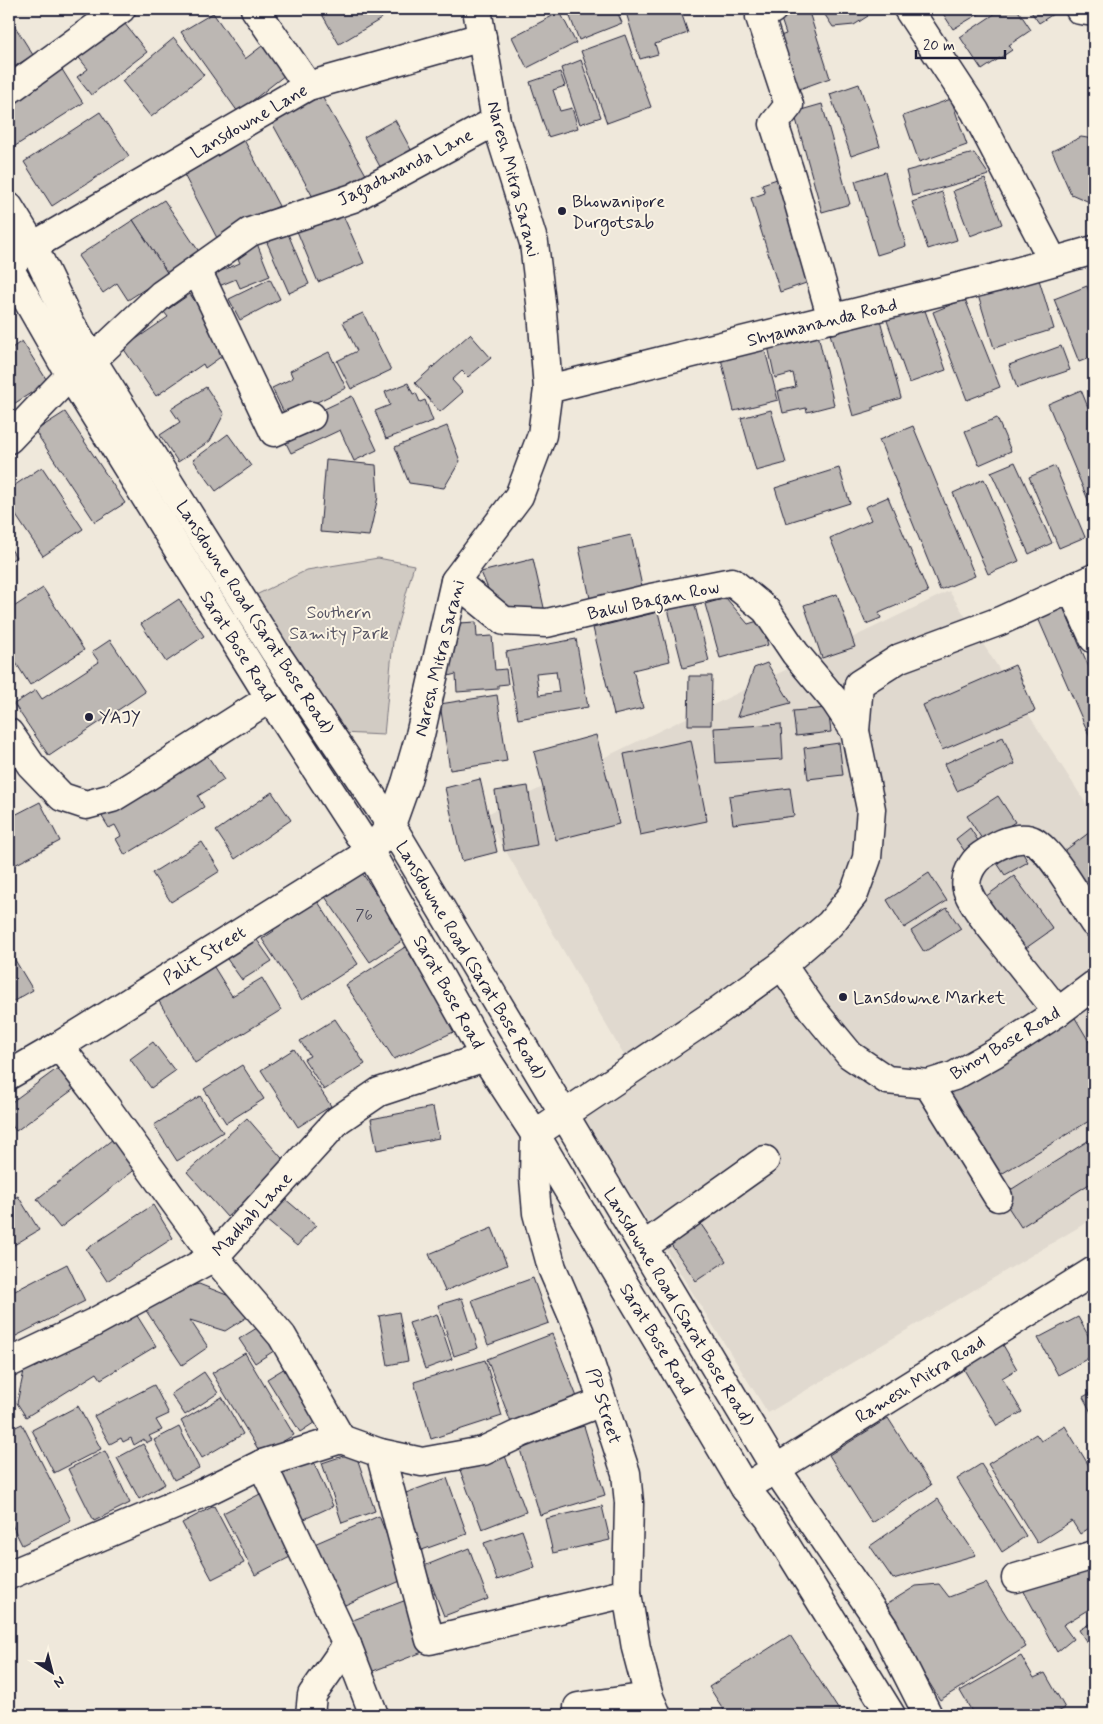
<svg xmlns="http://www.w3.org/2000/svg" width="1103" height="1724" font-family="Mynerve,sans-serif">
<style>
.built{fill:#e0d9cf}
.green{fill:#d1cbc3;stroke:#7a767f}
.building{fill:#bcb7b3;stroke:#22223b;fill-rule:evenodd}
.lines{fill:none;stroke-linecap:round;stroke-linejoin:round}
.minor-casing{stroke:#22223b;stroke-width:31}
.secondary-casing{stroke:#22223b;stroke-width:31}
.minor{stroke:#fcf5e5;stroke-width:28}
.secondary{stroke:#fcf5e5;stroke-width:28}
.poi-dot{fill:#22223b;stroke:#fcf5e5;stroke-width:2}
.labels{text-anchor:middle;stroke-width:4;stroke-linejoin:round;paint-order:stroke}
.number-label{font-size:15px;fill:#484759}
.street-label{font-size:18px;fill:#22223b;stroke:#fcf5e5}
.poi-label{font-size:18px;fill:#22223b;stroke:#fcf5e5;text-anchor:start}
.park-label{font-size:18px;fill:#575564;stroke:#fcf5e5}
</style>
<rect width="100%" height="100%" fill="#efe8db"/>
<filter id="ink" filterUnits="userSpaceOnUse"><feTurbulence type="fractalNoise" baseFrequency=".02" numOctaves="2"/><feDisplacementMap in="SourceGraphic" scale="10" xChannelSelector="R" yChannelSelector="G"/><feConvolveMatrix kernelMatrix="1 2 1 2 8 2 1 2 1" color-interpolation-filters="sRGB"/></filter>
<g filter="url(#ink)">
<path class="built" d="M949,591L1094,816V1218L768,1413L574,1104L630,1066L485,815Z"/>
<path class="green" d="M378,558L414,565L393,641L384,735L341,733L256,595L307,570Z"/>
<g class="building">
<path d="M319,9H375L381,19L339,44Z"/>
<path d="M567,9H616L622,23L579,40Z"/>
<path d="M625,9H680L688,33L655,44L658,54L640,59Z"/>
<path d="M793,9H808L830,78L791,92L774,38L786,34L779,13Z"/>
<path d="M821,9H863L868,16L854,25L833,27Z"/>
<path d="M940,9H987L953,29Z"/>
<path d="M1002,9H1017L1031,30L1009,45L1012,50L982,70L960,37Z"/>
<path d="M1029,9H1061L1039,23Z"/>
<path d="M560,12L576,43L527,68L512,37Z"/>
<path d="M213,13L245,59L262,46L285,75L238,112L181,32Z"/>
<path d="M9,17L33,55L9,70Z"/>
<path d="M121,19L147,52L91,95L77,77L88,69L76,54Z"/>
<path d="M625,35L651,107L607,123L581,51Z"/>
<path d="M174,38L204,75L151,117L122,81Z"/>
<path d="M581,60L601,117L580,124L561,68Z"/>
<path d="M58,63L83,103L12,148L9,142V95Z"/>
<path d="M560,72L565,86L553,90L560,111L572,108L578,128L548,137L530,82Z"/>
<path d="M859,84L880,146L851,156L830,94Z"/>
<path d="M320,93L369,180L319,208L271,121Z"/>
<path d="M951,99L967,145L919,162L903,116Z"/>
<path d="M822,104L850,204L822,212L794,112Z"/>
<path d="M100,112L129,156L52,206L24,162Z"/>
<path d="M395,120L415,157L384,174L364,137Z"/>
<path d="M242,136L279,206L217,238L181,169Z"/>
<path d="M1081,137L1094,139V204L1071,194L1052,151Z"/>
<path d="M974,153L989,175L912,196L906,171Z"/>
<path d="M885,172L906,246L877,255L855,181Z"/>
<path d="M780,178L812,281L780,292L751,198L765,193L762,184Z"/>
<path d="M985,179L1002,224L970,236L953,191Z"/>
<path d="M942,192L957,240L928,249L912,202Z"/>
<path d="M164,200L200,253L168,274L133,220Z"/>
<path d="M342,213L364,263L318,282L297,231Z"/>
<path d="M133,220L168,274L128,300L117,283L103,293L78,256Z"/>
<path d="M286,229L309,284L289,293L265,238Z"/>
<path d="M256,241L270,276L240,288L236,279L219,286L214,274L240,263L234,250Z"/>
<path d="M1094,272V288L1089,275Z"/>
<path d="M1037,273L1054,329L994,348L977,292Z"/>
<path d="M270,279L280,299L240,320L229,299Z"/>
<path d="M1087,286L1094,304V356L1079,362L1054,299Z"/>
<path d="M190,294L229,351L205,368L203,364L156,396L123,348L168,317L164,312Z"/>
<path d="M965,299L1000,387L967,400L933,312Z"/>
<path d="M922,302L946,370L909,383L885,315Z"/>
<path d="M363,313L391,370L351,389L337,361L357,351L343,322Z"/>
<path d="M879,316L901,398L873,407V410L853,416L829,330Z"/>
<path d="M470,334L491,358L468,377L462,371L452,380L463,392L440,412L415,383Z"/>
<path d="M818,334L834,405L807,412L806,408L783,413L778,391L796,387L793,373L775,378L768,346Z"/>
<path d="M762,339L778,400L734,411L719,351Z"/>
<path d="M22,341L48,382L9,407V350Z"/>
<path d="M1061,346L1070,370L1017,388L1009,365Z"/>
<path d="M329,352L346,388L286,417L272,388L293,378L290,371Z"/>
<path d="M408,383L413,394L416,393L420,402L425,400L433,421L386,439L375,411L390,405L385,392Z"/>
<path d="M206,387L224,414L210,441L178,462L160,435L180,422L171,409Z"/>
<path d="M1081,390L1094,422V505L1091,507L1048,404Z"/>
<path d="M352,396L377,450L354,461L340,430L291,453L282,435L320,411Z"/>
<path d="M771,410L786,463L756,471L741,418Z"/>
<path d="M65,412L125,503L95,522L35,431Z"/>
<path d="M997,418L1011,451L979,465L965,431Z"/>
<path d="M447,426L460,461L444,488L409,483L395,447Z"/>
<path d="M913,426L975,576L940,590L879,440Z"/>
<path d="M228,434L251,466L216,491L193,460Z"/>
<path d="M326,460L376,465L378,497L369,536L320,532Z"/>
<path d="M1015,462L1052,543L1029,554L991,472Z"/>
<path d="M1055,466L1085,537L1059,548L1029,477Z"/>
<path d="M42,467L83,529L43,556L9,505V489Z"/>
<path d="M839,468L850,503L786,523L775,488Z"/>
<path d="M984,479L1019,561L988,574L953,493Z"/>
<path d="M888,497L928,592L879,613L881,618L866,624L830,538L871,520L865,507Z"/>
<path d="M631,535L643,591L591,603L579,547Z"/>
<path d="M9,546L16,557L9,562Z"/>
<path d="M533,559L545,612H501L494,603L481,572Z"/>
<path d="M43,588L84,650L30,685L9,652V610Z"/>
<path d="M837,594L855,647L822,658L804,605Z"/>
<path d="M726,598L748,624L761,620L768,645L720,658L705,604Z"/>
<path d="M179,599L204,636L166,662L141,624Z"/>
<path d="M694,602L709,661L683,668L668,609Z"/>
<path d="M1063,607L1094,679V735L1090,737L1038,618Z"/>
<path d="M658,612L670,661L633,670L643,708L614,715L593,628Z"/>
<path d="M476,622L477,637L492,636L495,670L506,669L508,684L498,685V689L457,692L456,674L448,676L444,629H459V623Z"/>
<path d="M576,639L588,707L518,719L506,652ZM556,671L559,692L539,695L536,673Z"/>
<path d="M110,640L145,692L49,756L14,704L36,690L42,699L99,662L92,652Z"/>
<path d="M767,663L791,703L737,717L754,668Z"/>
<path d="M1015,665L1035,711L942,750L923,705Z"/>
<path d="M689,676H712L711,725H688Z"/>
<path d="M497,695L507,761L450,770L440,704Z"/>
<path d="M828,708L831,732L796,736L793,711Z"/>
<path d="M781,724L783,759L716,763L714,728Z"/>
<path d="M596,735L619,824L556,840L534,752Z"/>
<path d="M1003,737L1015,764L957,791L944,764Z"/>
<path d="M691,740L707,821L640,835L624,754Z"/>
<path d="M839,743L843,775L808,779L804,748Z"/>
<path d="M202,748L224,780L198,796L204,807L125,855L116,839L121,836L115,825L109,828L101,815Z"/>
<path d="M480,779L497,852L462,861L445,788Z"/>
<path d="M528,786L537,845L504,851L495,791Z"/>
<path d="M790,788L794,816L733,824L729,796Z"/>
<path d="M272,792L291,820L235,859L216,831Z"/>
<path d="M998,796L1015,822L984,842L967,816Z"/>
<path d="M40,802L60,841L9,868V818Z"/>
<path d="M970,828L982,847L969,857L956,839Z"/>
<path d="M1094,829V895L1087,900L1059,855Z"/>
<path d="M202,842L220,871L171,902L152,873Z"/>
<path d="M1018,845L1028,862L1005,875L993,857Z"/>
<path d="M358,867L406,938L370,962L321,891Z"/>
<path d="M929,873L947,901L904,928L887,900Z"/>
<path d="M1014,876L1053,929L1016,955L978,902Z"/>
<path d="M313,894L358,964L302,1000L262,939L274,931L268,923Z"/>
<path d="M947,908L961,929L924,952L911,931Z"/>
<path d="M252,933L272,961L242,980L222,952Z"/>
<path d="M405,947L458,1030L394,1059L346,985Z"/>
<path d="M9,950L33,990L9,1004Z"/>
<path d="M209,959L232,996L262,978L281,1010L195,1063L153,991Z"/>
<path d="M1071,1011L1094,1050V1118L998,1176L945,1088Z"/>
<path d="M335,1019L365,1064L324,1090L304,1059L310,1056L300,1041Z"/>
<path d="M153,1042L175,1071L151,1088L130,1059Z"/>
<path d="M294,1049L331,1106L298,1127L261,1070Z"/>
<path d="M242,1065L264,1099L226,1123L204,1089Z"/>
<path d="M58,1068L74,1089L16,1131L9,1121V1104Z"/>
<path d="M200,1096L223,1132L177,1161L154,1125Z"/>
<path d="M433,1107L439,1138L377,1150L371,1119Z"/>
<path d="M247,1118L287,1164L227,1217L187,1172Z"/>
<path d="M1094,1137V1181L1021,1227L1001,1196Z"/>
<path d="M113,1139L137,1168L60,1228L37,1199Z"/>
<path d="M18,1196L39,1230L9,1248V1201Z"/>
<path d="M284,1198L316,1225L297,1246L266,1220Z"/>
<path d="M153,1205L173,1238L107,1281L86,1249Z"/>
<path d="M696,1217L726,1261L696,1281L666,1237Z"/>
<path d="M492,1228L507,1265L445,1291L429,1254Z"/>
<path d="M67,1264L85,1301L14,1337L9,1326V1294Z"/>
<path d="M533,1278L549,1323L488,1345L472,1300Z"/>
<path d="M199,1284L252,1305L247,1317L225,1331L190,1320L208,1347L182,1365L145,1309L170,1292Z"/>
<path d="M462,1298L478,1348L454,1356L438,1305Z"/>
<path d="M131,1306L156,1346L101,1379L97,1373L26,1417L17,1403L24,1371Z"/>
<path d="M399,1312L408,1361L388,1365L379,1316Z"/>
<path d="M437,1314L452,1359L425,1369L409,1323Z"/>
<path d="M1078,1317L1094,1346V1355L1058,1375L1038,1338Z"/>
<path d="M265,1323L280,1347L255,1363L239,1339Z"/>
<path d="M552,1334L579,1402L513,1428L487,1359Z"/>
<path d="M999,1338L1017,1369L1002,1378L1022,1412L997,1426L959,1361Z"/>
<path d="M245,1353L294,1435L261,1454L212,1373Z"/>
<path d="M485,1360L502,1416L431,1439L414,1382Z"/>
<path d="M290,1365L323,1417L300,1432L267,1379Z"/>
<path d="M204,1372L218,1393L185,1415L171,1394Z"/>
<path d="M154,1385L169,1414L156,1420L162,1430L149,1436L152,1440L146,1443L144,1439L134,1445L131,1438L123,1442L121,1438L110,1444L94,1416Z"/>
<path d="M1094,1391V1418L1083,1397Z"/>
<path d="M222,1397L243,1434L202,1458L181,1421Z"/>
<path d="M78,1406L101,1449L54,1473L32,1430Z"/>
<path d="M888,1418L931,1485L872,1523L829,1455Z"/>
<path d="M22,1424L71,1520L22,1545L9,1519V1430Z"/>
<path d="M584,1426L605,1495L540,1515L519,1446Z"/>
<path d="M1065,1426L1094,1474V1525L1080,1534L1072,1521L1037,1543L988,1464L1036,1434L1041,1441Z"/>
<path d="M179,1427L199,1468L174,1480L154,1440Z"/>
<path d="M143,1444L165,1484L139,1499L117,1458Z"/>
<path d="M105,1451L130,1503L94,1521L68,1469Z"/>
<path d="M355,1452L375,1511L342,1523L322,1463Z"/>
<path d="M504,1453L526,1512L482,1529L460,1470Z"/>
<path d="M310,1454L333,1506L298,1522L274,1471Z"/>
<path d="M981,1464L1026,1536L1002,1552L957,1479Z"/>
<path d="M447,1478L467,1534L422,1550L403,1494Z"/>
<path d="M262,1493L294,1555L255,1575L223,1513Z"/>
<path d="M938,1499L976,1555L893,1579L870,1546Z"/>
<path d="M214,1506L244,1563L212,1579L182,1523Z"/>
<path d="M602,1506L610,1540L553,1553L545,1519Z"/>
<path d="M379,1516L405,1579L331,1611L305,1548Z"/>
<path d="M522,1530L535,1567L497,1580L484,1543Z"/>
<path d="M469,1548L488,1599L444,1616L424,1566Z"/>
<path d="M1094,1566V1606L1063,1625L1073,1639L1057,1652L1021,1586Z"/>
<path d="M986,1583L1026,1647L940,1700L882,1607L916,1586L939,1584L949,1597Z"/>
<path d="M409,1599L428,1650L368,1673L348,1622Z"/>
<path d="M1094,1621V1654L1079,1630Z"/>
<path d="M790,1635L842,1715H727L709,1687Z"/>
<path d="M1021,1656L1034,1678L1045,1673L1065,1708L1053,1715H974L960,1691Z"/>
</g>
<g class="lines">
<g class="minor-casing">
<g id="minor">
<path d="M255,9L308,86"/>
<path d="M773,9L760,17L789,105L774,124L791,176L832,319"/>
<path d="M908,9L975,111L1053,261"/>
<path d="M1080,10L1094,12"/>
<path d="M9,90L121,9"/>
<path d="M9,264L33,246L308,86L482,37"/>
<path d="M197,270L274,432L311,416"/>
<path d="M548,389L995,278L1094,250"/>
<path d="M9,439L70,375L92,360L161,295L250,232L353,198L496,121"/>
<path d="M455,581L504,621L547,623L651,598L732,582L766,610L795,653L835,701L855,731"/>
<path d="M1071,588L1094,639"/>
<path d="M9,733L31,765L62,797L86,805L112,798L148,776L270,698"/>
<path d="M782,965L812,1009L850,1055L887,1080L928,1084L954,1076L995,1053L1058,1012L1094,985"/>
<path d="M1058,1012C1039,988 1020,964 1001,940C991,928 971,903 967,889C964,878 972,862 981,856C994,847 1010,837 1027,839C1047,840 1082,905 1094,923"/>
<path d="M59,1046L104,1104L214,1257L282,1336L341,1439"/>
<path d="M9,1075L59,1046L370,852L391,825L406,783L420,735L455,581L519,496L542,435L548,389L542,311L534,243L496,121L477,9"/>
<path d="M928,1084L998,1197"/>
<path d="M644,1246L765,1160"/>
<path d="M9,1363L93,1323L214,1257L338,1120L379,1092L485,1057"/>
<path d="M380,1453L430,1640L627,1593"/>
<path d="M262,1464L347,1645L374,1715"/>
<path d="M745,1488L1094,1271"/>
<path d="M9,1575L203,1493L262,1464L341,1439L380,1453L422,1462L483,1451L521,1433L602,1402"/>
<path d="M1016,1578L1094,1555"/>
<path d="M578,1707L649,1697"/>
<path d="M310,1715L312,1695L347,1645"/>
<path d="M657,1715L649,1697L636,1648L627,1593L629,1503L626,1473L580,1333L552,1268L537,1213L534,1178L535,1134L708,1018L782,965L830,924L854,894L867,858L871,809L855,731L859,684L900,658L1000,621L1094,578"/>
</g>
</g>
<g class="secondary-casing">
<g id="secondary">
<path d="M9,207L33,246L68,319L92,360L275,652L391,825L776,1469L884,1628L928,1715"/>
<path d="M9,268L70,375L270,698L370,852L485,1057L535,1134L745,1488L769,1518L891,1715"/>
</g>
</g>
<use href="#minor" class="minor"/>
<use href="#secondary" class="secondary"/>
</g>
</g>
<g class="poi-dot">
<circle cx="562" cy="211" r="5"/>
<circle cx="89" cy="717" r="5"/>
<circle cx="843" cy="997" r="5"/>
</g>
<g class="labels">
<g class="number-label">
<text x="364" y="920">76</text>
</g>
<g class="street-label">
<text transform="translate(249 121) rotate(-30)" y="6">Lansdowne Lane</text>
<text transform="translate(405 167) rotate(-27)" y="6">Jagadananda Lane</text>
<text transform="translate(514 179) rotate(75)" y="6">Naresh Mitra Sarani</text>
<text transform="translate(822 322) rotate(-14)" y="6">Shyamananda Road</text>
<text transform="translate(653 600) rotate(-12)" y="6">Bakul Bagan Row</text>
<text transform="translate(255 617) rotate(57)" y="6">Lansdowne Road (Sarat Bose Road)</text>
<text transform="translate(238 646) rotate(58)" y="6">Sarat Bose Road</text>
<text transform="translate(439 658) rotate(-76)" y="6">Naresh Mitra Sarani</text>
<text transform="translate(204 955) rotate(-32)" y="6">Palit Street</text>
<text transform="translate(471 960) rotate(59)" y="6">Lansdowne Road (Sarat Bose Road)</text>
<text transform="translate(449 992) rotate(61)" y="6">Sarat Bose Road</text>
<text transform="translate(1005 1043) rotate(-31)" y="6">Binoy Bose Road</text>
<text transform="translate(252 1214) rotate(-47)" y="6">Madhab Lane</text>
<text transform="translate(679 1307) rotate(59)" y="6">Lansdowne Road (Sarat Bose Road)</text>
<text transform="translate(657 1339) rotate(59)" y="6">Sarat Bose Road</text>
<text transform="translate(920 1379) rotate(-32)" y="6">Ramesh Mitra Road</text>
<text transform="translate(604 1406) rotate(72)" y="6">PP Street</text>
</g>
<g class="poi-label">
<text x="572" y="207">Bhowanipore<tspan x="572" dy="21">Durgotsab</tspan></text>
<text x="99" y="723">YAJY</text>
<text x="853" y="1003">Lansdowne Market</text>
</g>
<g class="park-label">
<text x="339" y="618">Southern<tspan x="339" dy="21">Samity Park</tspan></text>
</g>
</g>
<rect width="1103" height="1724" fill="none" stroke="#fcf5e5" stroke-width="30"/>
<rect x="15" y="15" width="1073" height="1694" fill="none" stroke="#22223b" stroke-width="2" filter="url(#ink)"/>
<g transform="translate(52 1672) rotate(144)" stroke="#fcf5e5" stroke-width="4" paint-order="stroke">
<path d="M0-4L9 19L0 12L-9 19Z" fill="#22223b"/>
<text y="-8" font-size="14" font-weight="bold" text-anchor="middle" fill="#22223b">N</text>
</g>
<path d="M916 50v8h89v-8" fill="none" stroke="#22223b" stroke-width="2.5"/>
<text x="923" y="50" font-size="15" fill="#22223b" stroke="#fcf5e5" stroke-width="4" paint-order="stroke">20 m</text>
</svg>
